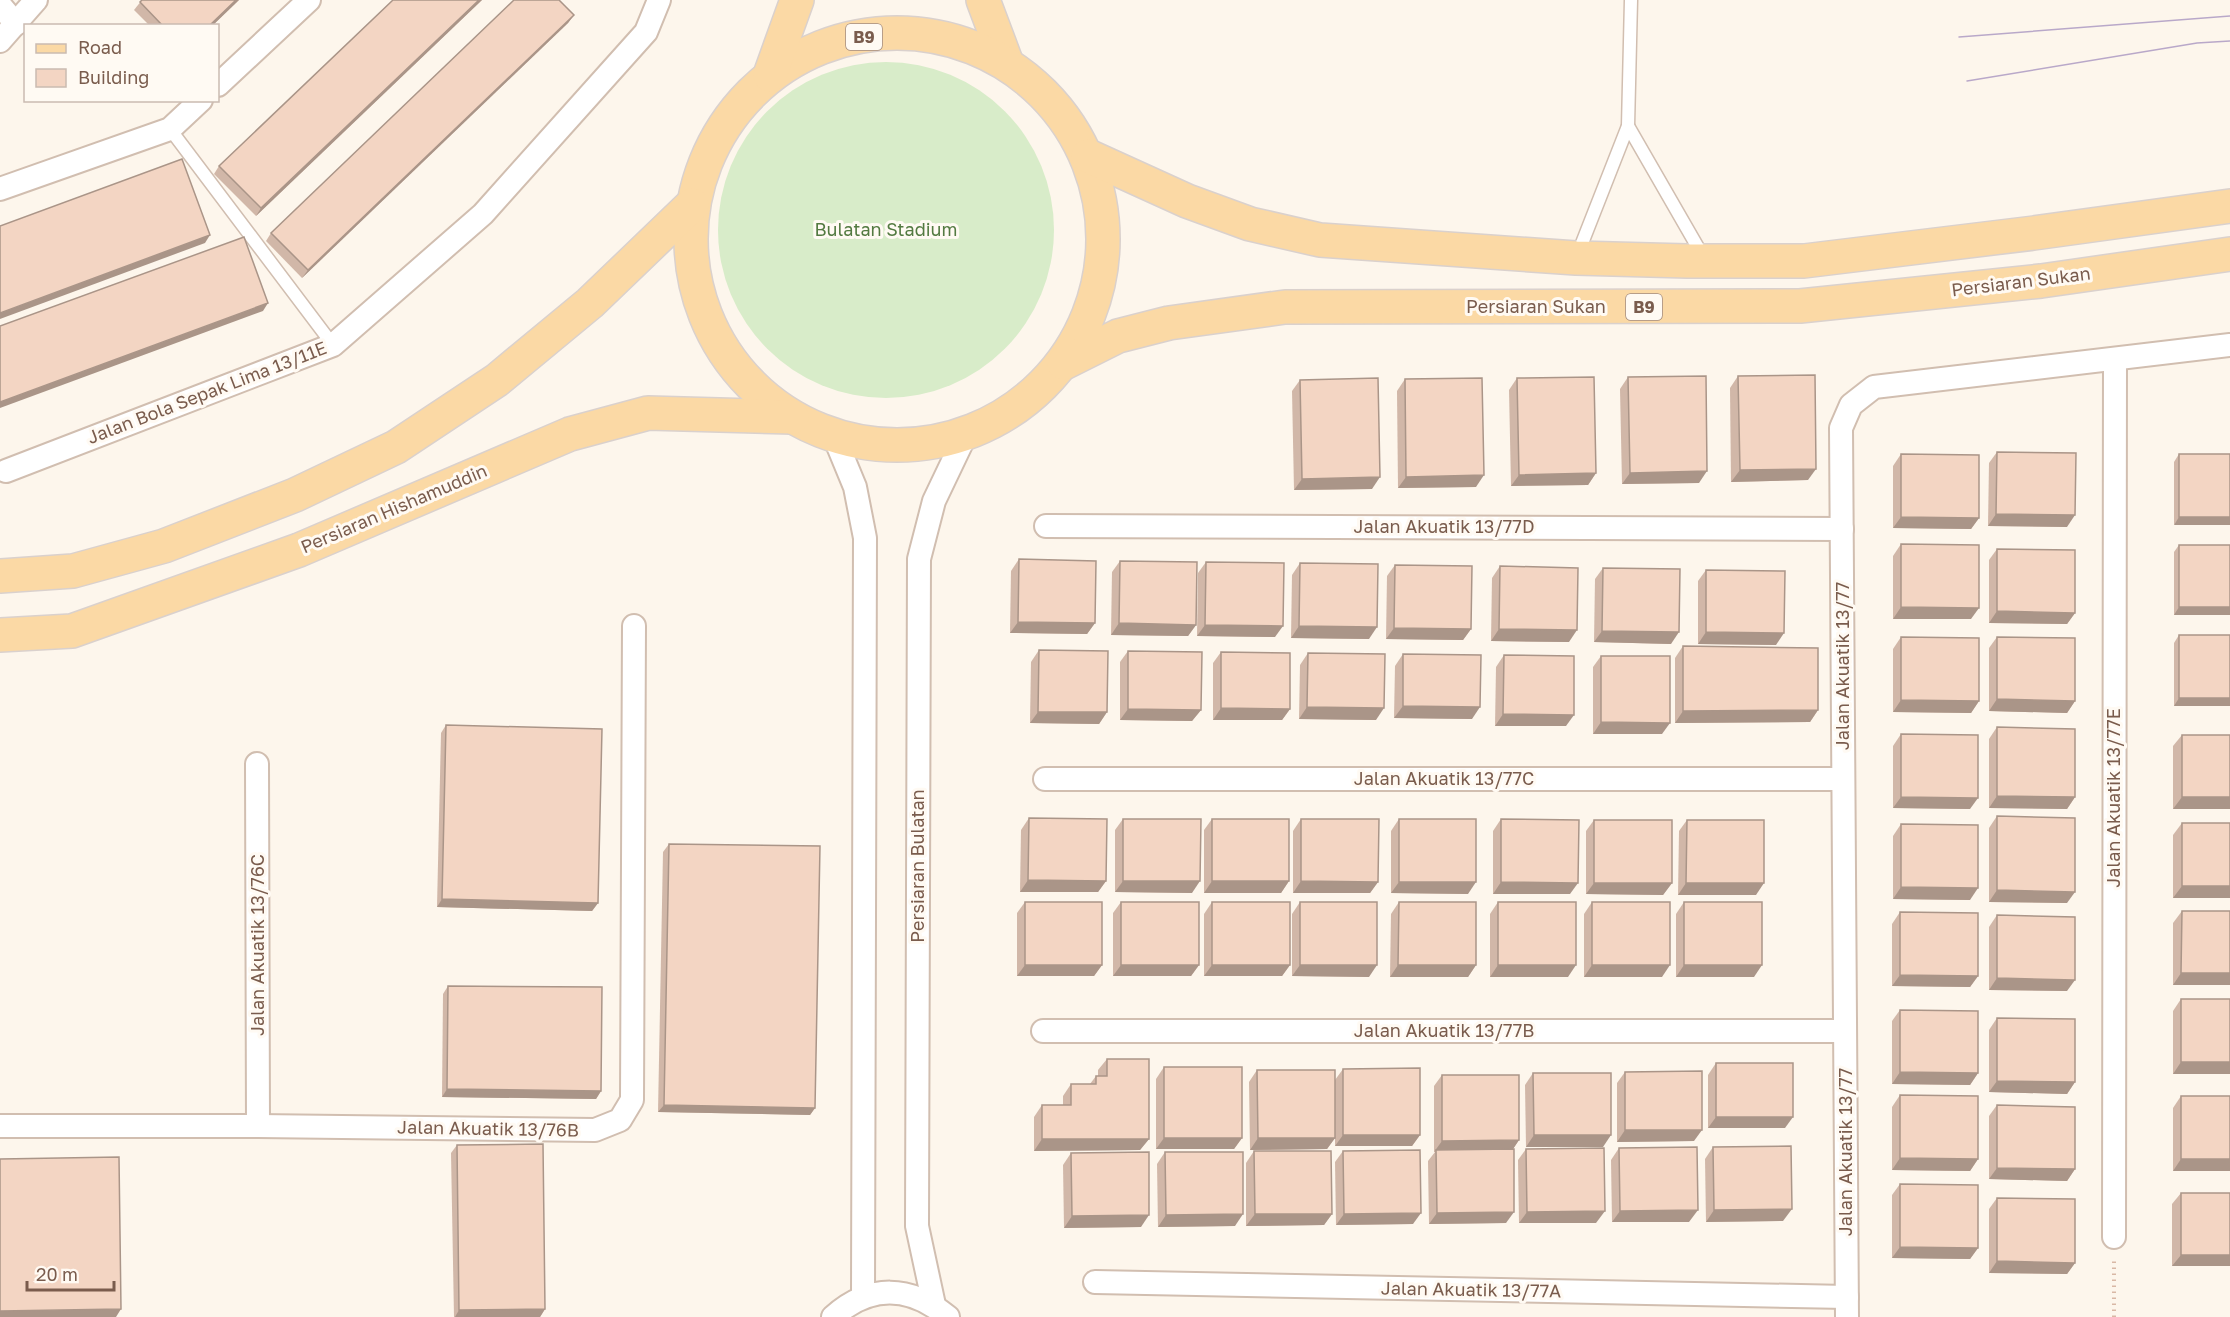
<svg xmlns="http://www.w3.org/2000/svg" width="2230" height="1317" font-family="'Golos Text',sans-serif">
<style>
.green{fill:#d8ecc9}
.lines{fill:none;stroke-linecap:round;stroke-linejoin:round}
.lane-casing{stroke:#d1beb0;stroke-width:15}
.street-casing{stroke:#d1beb0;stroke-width:26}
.primary-casing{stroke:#dad1cd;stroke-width:36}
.path{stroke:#d9b8a5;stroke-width:4;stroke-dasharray:1.5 4.5;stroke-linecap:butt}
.lane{stroke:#fff;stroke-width:12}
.street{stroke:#fff;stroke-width:22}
.primary{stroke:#fbd9a5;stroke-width:33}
.tram{stroke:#b9a8c9;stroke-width:1.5}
.wall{fill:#d1b7a8}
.shaded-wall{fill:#aa9588}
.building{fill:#f3d5c3;stroke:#aa9588;stroke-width:1.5}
.labels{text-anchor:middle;stroke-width:6;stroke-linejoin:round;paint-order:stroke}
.shield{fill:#fffaf3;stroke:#a28b7f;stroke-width:1.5}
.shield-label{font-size:16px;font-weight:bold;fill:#7a5c4d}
.park-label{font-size:18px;fill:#537a41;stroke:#fffaf3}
.street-label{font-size:18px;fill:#7a5c4d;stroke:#fffaf3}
</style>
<rect width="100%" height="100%" fill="#fdf6ec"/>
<circle class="green" cx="886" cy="230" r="168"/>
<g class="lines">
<g class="lane-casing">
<g id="lane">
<path d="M1628,126L1704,258"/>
<path d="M170,129L333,345"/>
<path d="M1577,256L1628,126L1631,0"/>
</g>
</g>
<g class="street-casing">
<g id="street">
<path d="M0,5L16,24"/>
<path d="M0,41L36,0"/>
<path d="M218,85L309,0"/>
<path d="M0,189L170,129L201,100"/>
<path d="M836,441L855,487L865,538L863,1297"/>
<path d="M6,471L333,345L483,214L646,32L659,0"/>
<path d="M1046,526L1842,529"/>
<path d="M257,764L258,1126"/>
<path d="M1045,779H1843"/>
<path d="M1043,1031H1845"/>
<path d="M0,1126H258L595,1130L620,1120L632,1100L634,626"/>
<path d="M2114,1237L2115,359"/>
<path d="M1095,1282L1847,1297"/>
<path d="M934,1305L917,1226L919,559L934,501L966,434"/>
<path d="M833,1317C870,1284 910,1285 948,1317"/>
<path d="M1847,1317L1841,428L1851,405L1874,387L2230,345"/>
</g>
</g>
<g class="primary-casing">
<g id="primary">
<path d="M983,0L1007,64"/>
<circle cx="897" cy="239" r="206"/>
<path d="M770,75L797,0"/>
<path d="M1088,156L1187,201L1250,224L1320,240L1576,258L1687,261H1804L2034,233L2230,206"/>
<path d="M1064,363L1118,336L1169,323L1285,307L1800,306L2041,281L2230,254"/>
<path d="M0,576L73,571L164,546L295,495L396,447L497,380L590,303L692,205"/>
<path d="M0,635L72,631L299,550L570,434L648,413L792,417"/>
</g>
</g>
<path class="path" d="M2114,1317V1261"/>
<use href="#lane" class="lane"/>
<use href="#street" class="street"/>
<use href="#primary" class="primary"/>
<g class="tram">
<path d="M1959,37L2230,16"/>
<path d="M1967,81L2197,43L2230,41"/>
</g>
</g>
<g class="wall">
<path d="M142,0H239L212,26H150L134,10Z"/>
<path d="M393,0H482L256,216L214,174L219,166Z"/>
<path d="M574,15L568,23L302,278L266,241L271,233Z"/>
<path d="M1738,376L1808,480L1731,482L1730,388Z"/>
<path d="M1628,377L1699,483L1622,484L1620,389Z"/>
<path d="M1517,378L1596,473L1588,485L1511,486L1509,390Z"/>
<path d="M1405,379L1476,487L1398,488L1397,391Z"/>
<path d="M1300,380L1372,489L1294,490L1292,391Z"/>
<path d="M1997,452L2067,527L1988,526L1989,463Z"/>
<path d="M1901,454L1979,518L1971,529L1893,528V466Z"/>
<path d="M2179,454H2230L2174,525V462Z"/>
<path d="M1901,544L1971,619H1893V556Z"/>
<path d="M2179,545L2230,615H2174V552Z"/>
<path d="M1997,549L2075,613L2067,624L1989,623V560Z"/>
<path d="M1019,559L1095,623L1087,634L1010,633L1011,571Z"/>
<path d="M1120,561L1196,625L1188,636L1111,635L1112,572Z"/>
<path d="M1206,562L1275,637L1197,636L1198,573Z"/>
<path d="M1300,563L1369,639L1291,638L1292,575Z"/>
<path d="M1395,565L1471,629L1463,640L1386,639L1387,576Z"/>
<path d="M1500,566L1569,642L1491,641L1492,578Z"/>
<path d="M1603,568L1671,644L1594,642L1595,579Z"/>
<path d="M1706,570L1776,645L1698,644V581Z"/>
<path d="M2179,635L2230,706H2174V643Z"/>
<path d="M1901,637L1979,701L1971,713L1893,712V649Z"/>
<path d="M1997,637L2075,701L2067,713L1989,711V648Z"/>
<path d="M1683,646L1818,710L1810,722L1675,723V658Z"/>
<path d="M1039,650L1107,712L1099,724L1030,723L1031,662Z"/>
<path d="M1128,651L1201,710L1192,721L1120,720V662Z"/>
<path d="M1221,652L1290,709L1282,720H1213V663Z"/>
<path d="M1308,653L1376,720L1299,719L1300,665Z"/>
<path d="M1403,654L1472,719L1394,718L1395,666Z"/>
<path d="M1504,655L1566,726H1495L1496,667Z"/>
<path d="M1601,656L1662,734H1593V667Z"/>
<path d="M446,725L598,903L592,911L437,907L441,733Z"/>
<path d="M1997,727L2075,797L2067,809L1989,808V739Z"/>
<path d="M1901,734L1970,809L1893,808V746Z"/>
<path d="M2182,735L2230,809H2173V746Z"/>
<path d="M1997,816L2067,903L1989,902V828Z"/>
<path d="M1029,818L1106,881L1098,892H1020L1021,830Z"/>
<path d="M1123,819L1192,893L1115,892V830Z"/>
<path d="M1212,819L1289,881L1281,893H1204V830Z"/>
<path d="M1301,819L1378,882L1370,893H1293V831Z"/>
<path d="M1399,819L1468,894L1391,893V831Z"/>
<path d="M1501,819L1570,894H1493V831Z"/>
<path d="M1594,820L1672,883L1663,895L1586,894V831Z"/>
<path d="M1687,820L1756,895H1678L1679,831Z"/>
<path d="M2182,823L2230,898H2173V835Z"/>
<path d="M1901,824L1970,900L1893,899V836Z"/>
<path d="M669,844L815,1108L810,1115L658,1112L663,852Z"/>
<path d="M1025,902L1102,965L1094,976H1017V913Z"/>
<path d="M1121,902L1199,965L1191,976H1113V913Z"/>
<path d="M1212,902L1290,965L1282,976H1204V914Z"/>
<path d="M1300,902L1369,977L1292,976V914Z"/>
<path d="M1399,902L1476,965L1468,977H1390L1391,914Z"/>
<path d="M1498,902L1568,977H1490V914Z"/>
<path d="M1592,902L1662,977H1584V914Z"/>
<path d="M1684,902L1754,977H1676V914Z"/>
<path d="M2182,911L2230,985H2173V923Z"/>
<path d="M1900,912L1978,976L1970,987L1892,986V924Z"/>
<path d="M1997,915L2067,991L1989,990V927Z"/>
<path d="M448,986L601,1091L596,1099L442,1097L443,994Z"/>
<path d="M2181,999L2230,1074H2173V1011Z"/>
<path d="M1900,1010L1978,1073L1970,1085L1892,1084V1021Z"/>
<path d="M1997,1018L2075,1082L2067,1094L1989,1092V1030Z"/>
<path d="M1107,1059L1149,1139L1140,1150L1034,1151V1117L1042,1105H1063V1096L1071,1084H1090L1096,1076H1098V1070Z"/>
<path d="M1716,1063L1785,1128H1708V1075Z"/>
<path d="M1164,1067L1242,1138L1234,1149H1156V1079Z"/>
<path d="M1343,1069L1420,1135L1412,1146H1335V1130V1138L1327,1149L1250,1150L1249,1082L1257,1070L1335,1080Z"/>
<path d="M1625,1072L1694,1141L1617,1142V1083Z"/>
<path d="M1533,1073L1603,1147H1526L1525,1085Z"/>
<path d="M1442,1075L1519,1140L1513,1149L1506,1223L1429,1224L1428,1161L1435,1152H1434V1086Z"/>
<path d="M1900,1095L1978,1159L1970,1171L1892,1170V1107Z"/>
<path d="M2181,1096L2230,1171H2173V1108Z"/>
<path d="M1997,1105L2075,1169L2067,1181L1989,1179V1116Z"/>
<path d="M457,1145L545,1309L540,1317H454L451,1153Z"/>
<path d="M1713,1147L1783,1221L1706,1222L1705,1159Z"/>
<path d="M1619,1148L1689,1222H1612L1611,1160Z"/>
<path d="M1526,1149L1596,1223H1519L1518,1160Z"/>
<path d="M1254,1151L1332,1214L1324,1225L1246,1226V1163Z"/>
<path d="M1343,1151L1413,1224L1336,1225L1335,1162Z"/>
<path d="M1165,1152L1235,1226L1158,1227L1157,1164Z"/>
<path d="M1071,1153L1141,1227L1064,1228L1063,1165Z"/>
<path d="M1900,1184L1978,1248L1970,1259L1892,1258V1195Z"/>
<path d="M2181,1193L2230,1266H2172V1204Z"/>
<path d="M1997,1198L2075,1263L2067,1274L1989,1273V1209Z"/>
</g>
<g class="shaded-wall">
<path d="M236,0H239L212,26H209Z"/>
<path d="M479,0H482L256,216L261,208Z"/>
<path d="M574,15L568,23L302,278L308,270Z"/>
<path d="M210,235L205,243L0,319V313Z"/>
<path d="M268,303L263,311L0,408V402Z"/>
<path d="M1816,469L1808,480L1731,482L1740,470Z"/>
<path d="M1707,471L1699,483L1622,484L1630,473Z"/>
<path d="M1596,473L1588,485L1511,486L1519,475Z"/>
<path d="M1484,475L1476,487L1398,488L1406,477Z"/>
<path d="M1380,477L1372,489L1294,490L1302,479Z"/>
<path d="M1996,514L2075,515L2067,527L1988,526Z"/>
<path d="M1901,517L1979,518L1971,529L1893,528Z"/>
<path d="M2179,517H2230V525H2174Z"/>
<path d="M1901,607L1979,608L1971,619H1893Z"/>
<path d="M2179,607H2230V615H2174Z"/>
<path d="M1997,611L2075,613L2067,624L1989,623Z"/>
<path d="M1018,622L1095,623L1087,634L1010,633Z"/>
<path d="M1119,623L1196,625L1188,636L1111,635Z"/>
<path d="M1205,625L1283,626L1275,637L1197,636Z"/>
<path d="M1299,626L1377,627L1369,639L1291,638Z"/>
<path d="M1394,628L1471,629L1463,640L1386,639Z"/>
<path d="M1499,629L1577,630L1569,642L1491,641Z"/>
<path d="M1602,631L1679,632L1671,644L1594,642Z"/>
<path d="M1706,632L1784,633L1776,645L1698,644Z"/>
<path d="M2179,698H2230V706H2174Z"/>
<path d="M1997,699L2075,701L2067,713L1989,711Z"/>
<path d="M1901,700L1979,701L1971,713L1893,712Z"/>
<path d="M1403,706L1480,707L1472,719L1394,718Z"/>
<path d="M1307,707L1384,708L1376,720L1299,719Z"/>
<path d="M1221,708L1290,709L1282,720H1213Z"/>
<path d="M1128,709L1201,710L1192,721L1120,720Z"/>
<path d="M1818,710L1810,722L1675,723L1683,711Z"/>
<path d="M1038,712H1107L1099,724L1030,723Z"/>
<path d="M1503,714L1574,715L1566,726H1495Z"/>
<path d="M1601,722L1670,723L1662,734H1593Z"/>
<path d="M1997,796L2075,797L2067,809L1989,808Z"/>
<path d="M1901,797L1978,798L1970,809L1893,808Z"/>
<path d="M2182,797H2230V809H2173Z"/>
<path d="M1028,880L1106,881L1098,892H1020Z"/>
<path d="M1123,881H1200L1192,893L1115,892Z"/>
<path d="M1212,881H1289L1281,893H1204Z"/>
<path d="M1301,881L1378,882L1370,893H1293Z"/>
<path d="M1399,882H1476L1468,894L1391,893Z"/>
<path d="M1501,882L1578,883L1570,894H1493Z"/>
<path d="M1594,883H1672L1663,895L1586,894Z"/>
<path d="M1686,883H1764L1756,895H1678Z"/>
<path d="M2182,886H2230V898H2173Z"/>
<path d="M1901,887L1978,888L1970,900L1893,899Z"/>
<path d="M1997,890L2075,892L2067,903L1989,902Z"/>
<path d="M442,899L598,903L592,911L437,907Z"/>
<path d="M1025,965H1102L1094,976H1017Z"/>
<path d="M1121,965H1199L1191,976H1113Z"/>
<path d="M1212,965H1290L1282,976H1204Z"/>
<path d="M1300,965H1377L1369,977L1292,976Z"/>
<path d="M1398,965H1476L1468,977H1390Z"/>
<path d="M1498,965H1576L1568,977H1490Z"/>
<path d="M1592,965H1670L1662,977H1584Z"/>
<path d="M1684,965H1762L1754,977H1676Z"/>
<path d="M2181,973H2230V985H2173Z"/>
<path d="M1900,975L1978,976L1970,987L1892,986Z"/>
<path d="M1997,978L2075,980L2067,991L1989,990Z"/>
<path d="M2181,1062H2230V1074H2173Z"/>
<path d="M1900,1072L1978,1073L1970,1085L1892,1084Z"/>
<path d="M1997,1081L2075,1082L2067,1094L1989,1092Z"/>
<path d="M447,1089L601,1091L596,1099L442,1097Z"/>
<path d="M664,1105L815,1108L810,1115L658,1112Z"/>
<path d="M1716,1117H1793L1785,1128H1708Z"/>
<path d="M1625,1130H1702L1694,1141L1617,1142Z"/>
<path d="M1343,1135H1420L1412,1146H1335Z"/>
<path d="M1534,1135H1611L1603,1147H1526Z"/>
<path d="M1164,1138H1242L1234,1149H1156Z"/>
<path d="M1258,1138H1335L1327,1149L1250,1150Z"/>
<path d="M1042,1139H1149L1140,1150L1034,1151Z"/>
<path d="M1519,1140L1511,1152L1436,1150L1434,1152L1442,1141Z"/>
<path d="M1900,1158L1978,1159L1970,1171L1892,1170Z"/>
<path d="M2181,1159H2230V1171H2173Z"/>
<path d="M1997,1168L2075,1169L2067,1181L1989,1179Z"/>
<path d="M1792,1209L1783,1221L1706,1222L1714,1210Z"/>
<path d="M1698,1210L1689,1222H1612L1620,1211Z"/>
<path d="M1605,1211L1596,1223H1519L1527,1212Z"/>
<path d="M1514,1212L1506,1223L1429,1224L1437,1213Z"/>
<path d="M1421,1213L1413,1224L1336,1225L1344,1214Z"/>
<path d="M1243,1214L1235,1226L1158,1227L1166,1215Z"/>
<path d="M1255,1214H1332L1324,1225L1246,1226Z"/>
<path d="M1149,1215L1141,1227L1064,1228L1072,1216Z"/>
<path d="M1900,1247L1978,1248L1970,1259L1892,1258Z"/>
<path d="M2181,1255H2230V1266H2172Z"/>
<path d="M1997,1261L2075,1263L2067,1274L1989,1273Z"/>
<path d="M121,1309L116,1317H0V1311Z"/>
<path d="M545,1309L540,1317H455L459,1310Z"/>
</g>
<g class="building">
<path d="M142,0H236L209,26H163L140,2Z"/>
<path d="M393,0H479L261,208L219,166Z"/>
<path d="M514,0H559L574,15L308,270L271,233Z"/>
<path d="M182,159L210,235L0,313V226Z"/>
<path d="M244,237L268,303L0,402V326Z"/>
<path d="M1815,375L1816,469L1740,470L1738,376Z"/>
<path d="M1706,376L1707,471L1630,473L1628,377Z"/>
<path d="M1594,377L1596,473L1519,475L1517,378Z"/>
<path d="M1378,378L1380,477L1302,479L1300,380Z"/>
<path d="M1482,378L1484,475L1406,477L1405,379Z"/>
<path d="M1997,452L2076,453L2075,515L1996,514Z"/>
<path d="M1901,454L1979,455V518L1901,517Z"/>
<rect x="2179" y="454" width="51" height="63"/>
<path d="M1901,544L1979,545V608L1901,607Z"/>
<rect x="2179" y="545" width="51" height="62"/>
<path d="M1997,549L2075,550V613L1997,611Z"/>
<path d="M1019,559L1096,561L1095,623L1018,622Z"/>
<path d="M1120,561L1197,562L1196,625L1119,623Z"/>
<path d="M1206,562L1284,563L1283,626L1205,625Z"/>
<path d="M1300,563L1378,564L1377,627L1299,626Z"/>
<path d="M1395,565L1472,566L1471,629L1394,628Z"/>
<path d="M1500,566L1578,568L1577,630L1499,629Z"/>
<path d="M1603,568L1680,569L1679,632L1602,631Z"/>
<path d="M1706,570L1785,571L1784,633L1706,632Z"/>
<rect x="2179" y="635" width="51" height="63"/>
<path d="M1901,637L1979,638V701L1901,700Z"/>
<path d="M1997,637L2075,638V701L1997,699Z"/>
<path d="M1683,646L1818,648V710L1683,711Z"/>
<path d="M1039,650L1108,651L1107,712H1038Z"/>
<path d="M1128,651L1202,652L1201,710L1128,709Z"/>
<path d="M1221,652L1290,653V709L1221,708Z"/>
<path d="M1308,653L1385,654L1384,708L1307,707Z"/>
<path d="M1403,654L1481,655L1480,707L1403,706Z"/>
<path d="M1504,655L1574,656V715L1503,714Z"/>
<path d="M1601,656H1670V723L1601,722Z"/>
<path d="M446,725L602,729L598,903L442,899Z"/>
<path d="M1997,727L2075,729V797L1997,796Z"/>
<path d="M1901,734L1978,735V798L1901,797Z"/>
<rect x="2182" y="735" width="48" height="62"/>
<path d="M1997,816L2075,818V892L1997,890Z"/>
<path d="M1029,818L1107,819L1106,881L1028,880Z"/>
<path d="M1123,819H1201L1200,881H1123Z"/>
<rect x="1212" y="819" width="77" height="62"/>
<path d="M1301,819H1379L1378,882L1301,881Z"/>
<rect x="1399" y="819" width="77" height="63"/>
<path d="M1501,819L1579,820L1578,883L1501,882Z"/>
<rect x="1594" y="820" width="78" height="63"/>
<path d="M1687,820H1764V883H1686Z"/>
<rect x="2182" y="823" width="48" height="63"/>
<path d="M1901,824L1978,825V888L1901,887Z"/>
<path d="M669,844L820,846L815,1108L664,1105Z"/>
<rect x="1025" y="902" width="77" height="63"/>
<rect x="1121" y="902" width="78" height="63"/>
<rect x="1212" y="902" width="78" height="63"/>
<rect x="1300" y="902" width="77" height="63"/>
<path d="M1399,902H1476V965H1398Z"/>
<rect x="1498" y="902" width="78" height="63"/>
<rect x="1592" y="902" width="78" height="63"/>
<rect x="1684" y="902" width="78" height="63"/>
<path d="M2182,911H2230V973H2181Z"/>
<path d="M1900,912L1978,913V976L1900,975Z"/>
<path d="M1997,915L2075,917V980L1997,978Z"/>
<path d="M448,986L602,987L601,1091L447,1089Z"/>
<rect x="2181" y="999" width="49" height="63"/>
<path d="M1900,1010L1978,1011V1073L1900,1072Z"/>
<path d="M1997,1018L2075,1019V1082L1997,1081Z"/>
<path d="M1107,1059H1149V1139H1042V1105H1071V1084H1096V1076H1107Z"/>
<rect x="1716" y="1063" width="77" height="54"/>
<rect x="1164" y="1067" width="78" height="71"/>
<path d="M1420,1068V1135H1343V1069Z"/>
<path d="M1257,1070H1335V1138H1258Z"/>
<path d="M1702,1071V1130H1625V1072Z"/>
<path d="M1533,1073H1611V1135H1534Z"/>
<path d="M1442,1075H1519V1140L1442,1141Z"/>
<path d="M1900,1095L1978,1096V1159L1900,1158Z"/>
<rect x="2181" y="1096" width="49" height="63"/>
<path d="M1997,1105L2075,1107V1169L1997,1168Z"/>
<path d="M543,1144L545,1309L459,1310L457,1145Z"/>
<path d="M1791,1146L1792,1209L1714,1210L1713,1147Z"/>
<path d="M1697,1147L1698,1210L1620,1211L1619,1148Z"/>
<path d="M1604,1148L1605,1211L1527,1212L1526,1149Z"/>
<path d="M1514,1149V1212L1437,1213L1436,1150Z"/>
<path d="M1420,1150L1421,1213L1344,1214L1343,1151Z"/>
<path d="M1254,1151H1331L1332,1214H1255Z"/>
<path d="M1149,1152V1215L1072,1216L1071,1153Z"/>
<path d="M1165,1152H1243V1214L1166,1215Z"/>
<path d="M119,1157L121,1309L0,1311V1159Z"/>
<path d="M1900,1184L1978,1185V1248L1900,1247Z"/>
<rect x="2181" y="1193" width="49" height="62"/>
<path d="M1997,1198L2075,1199V1263L1997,1261Z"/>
</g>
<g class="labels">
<g class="shield">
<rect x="846" y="24" width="36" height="26" rx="4.5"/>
<rect x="1626" y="294" width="36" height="26" rx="4.5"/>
</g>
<g class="shield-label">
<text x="864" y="43">B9</text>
<text x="1644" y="313">B9</text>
</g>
<g class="park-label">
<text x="886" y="236">Bulatan Stadium</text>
</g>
<g class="street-label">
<text transform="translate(2021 282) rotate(-7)" y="6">Persiaran Sukan</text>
<text x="1536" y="313">Persiaran Sukan</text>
<text transform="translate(207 393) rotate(-21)" y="6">Jalan Bola Sepak Lima 13/11E</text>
<text transform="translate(394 509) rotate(-23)" y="6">Persiaran Hishamuddin</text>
<text x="1444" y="533">Jalan Akuatik 13/77D</text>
<text transform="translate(1843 666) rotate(-90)" y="6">Jalan Akuatik 13/77</text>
<text x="1444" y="785">Jalan Akuatik 13/77C</text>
<text transform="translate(2114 798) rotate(-90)" y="6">Jalan Akuatik 13/77E</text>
<text transform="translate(918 866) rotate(-90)" y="6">Persiaran Bulatan</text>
<text transform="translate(258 945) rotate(-90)" y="6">Jalan Akuatik 13/76C</text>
<text x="1444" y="1037">Jalan Akuatik 13/77B</text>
<text transform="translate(488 1129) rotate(1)" y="6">Jalan Akuatik 13/76B</text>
<text transform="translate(1846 1152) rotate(-90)" y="6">Jalan Akuatik 13/77</text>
<text transform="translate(1471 1290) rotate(1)" y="6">Jalan Akuatik 13/77A</text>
</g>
</g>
<rect x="24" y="24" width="195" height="78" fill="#fffaf3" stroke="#cabbb1" stroke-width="1.5"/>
<rect x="36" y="44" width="30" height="9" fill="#fbd9a5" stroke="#cabbb1" stroke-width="1.5"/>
<text x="78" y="54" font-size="18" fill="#7a5c4d">Road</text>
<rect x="36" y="69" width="30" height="18" fill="#f3d5c3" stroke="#cabbb1" stroke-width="1.5"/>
<text x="78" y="84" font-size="18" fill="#7a5c4d">Building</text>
<path d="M27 1281v9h87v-9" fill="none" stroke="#7a5c4d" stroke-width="3"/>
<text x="36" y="1281" font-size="18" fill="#7a5c4d" stroke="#fffaf3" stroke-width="4.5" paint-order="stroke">20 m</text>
</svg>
